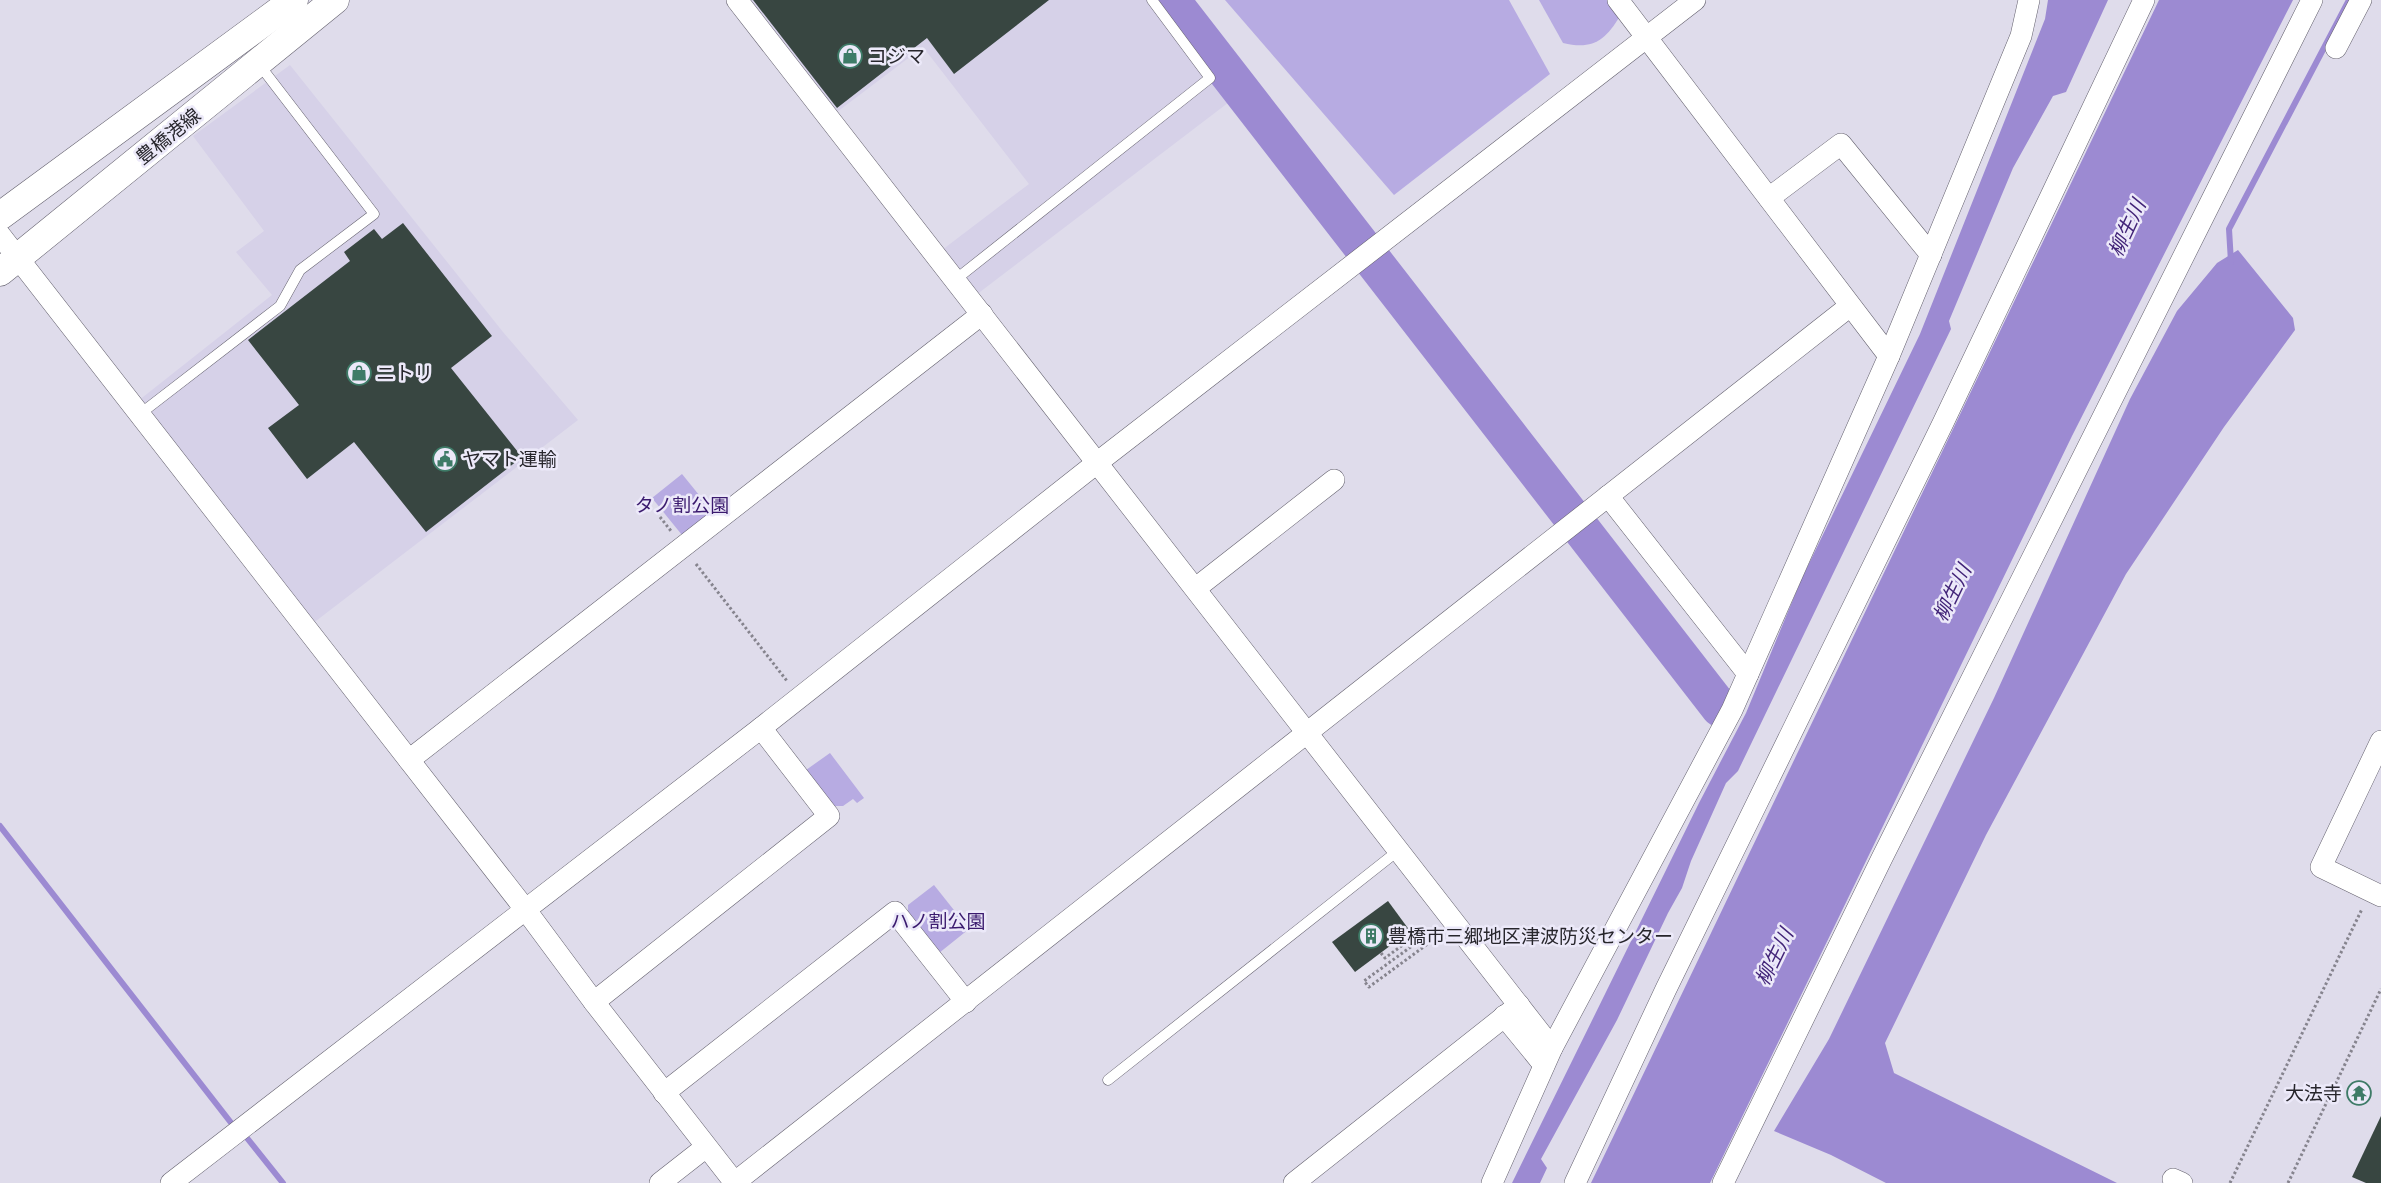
<svg xmlns="http://www.w3.org/2000/svg" width="2381" height="1183" font-family="Signika,'Noto Sans JP',sans-serif">
<style>
.built{fill:#d6d1e8}
.green{fill:#b7abe2}
.water{fill:#9c8ad2}
.lines{fill:none;stroke-linecap:round;stroke-linejoin:round}
.stream{stroke:#9c8ad2;stroke-width:6}
.river{stroke:#9c8ad2;stroke-width:38}
.building{fill:#384641}
.lane-casing{stroke:#64616e;stroke-width:11}
.street-casing{stroke:#64616e;stroke-width:22}
.secondary-casing{stroke:#64616e;stroke-width:29}
.path{stroke:#86848e;stroke-width:3;stroke-dasharray:2.5 2.5;stroke-linecap:butt}
.lane{stroke:#fff;stroke-width:10}
.street{stroke:#fff;stroke-width:21}
.secondary{stroke:#fff;stroke-width:28}
.labels{text-anchor:middle;stroke-width:5;stroke-linejoin:round;paint-order:stroke}
.poi-label{font-size:19px;fill:#27262c;stroke:#ece9f9;text-anchor:start}
.street-label{font-size:19px;fill:#27262c;stroke:#ece9f9}
.park-label{font-size:19px;fill:#3a1a6e;stroke:#ece9f9}
.water-label{font-size:20px;font-style:italic;fill:#422478;stroke:#ece9f9}
</style>
<rect width="100%" height="100%" fill="#dfdceb"/>
<g class="built">
<path d="M747,0H1162L1237,96L976,295L942,250L1029,184L923,47L833,115Z"/>
<path d="M290,65L503,332L578,420L312,624L138,401L272,295L236,252L264,231L193,136Z"/>
</g>
<g class="green">
<path d="M1225,0H1509L1550,74L1394,195Z"/>
<path d="M1539,0H1608L1620,16C1605,41 1592,50 1563,43Z"/>
<path d="M682,474L712,511L682,535L652,498Z"/>
<path d="M830,753L864,798L857,803L853,799L843,806H833L806,770Z"/>
<path d="M934,885L969,929L939,953L908,913V905Z"/>
</g>
<g class="water">
<path d="M2048,0H2108L2066,92L2053,96L2013,168L1949,321L1951,329L1738,771L1726,783L1691,861L1682,888L1668,913L1617,1020L1541,1159L1547,1168L1540,1183H1512L1699,803L1746,713L1802,578L1920,334L2045,19Z"/>
<path d="M2159,0H2293L2072,436L1710,1183H1591Z"/>
<path d="M2238,250L2293,318L2295,330L2224,427L2126,574L1986,835L1885,1043L1894,1073L2117,1183H1886L1831,1155L1774,1131L1829,1039L1994,698L2130,399L2177,311L2217,263Z"/>
</g>
<g class="lines">
<g class="stream">
<path d="M2231,262L2229,229L2349,0"/>
<path d="M0,826L232,1124L247,1138L283,1183"/>
</g>
<path class="river" d="M1171,0L1720,708"/>
</g>
<g class="building">
<path d="M753,0H1049L954,74L927,38L837,108Z"/>
<path d="M403,223L492,336L451,368L522,457L426,532L354,442L307,479L268,428L299,405L248,340L350,261L344,252L374,229L382,239Z"/>
<path d="M1388,901L1410,931L1355,972L1332,942Z"/>
<path d="M2381,1116V1183H2366L2352,1177Z"/>
</g>
<g class="lines">
<g class="lane-casing">
<g id="lane">
<path d="M955,280L1210,78L1152,0"/>
<path d="M140,414L280,306L300,270L374,214L258,63"/>
<path d="M1108,1080L1399,850"/>
</g>
</g>
<g class="street-casing">
<g id="street">
<path d="M737,0L1552,1048"/>
<path d="M1618,0L1889,356"/>
<path d="M2336,48L2361,0"/>
<path d="M1769,198L1841,144L1931,255"/>
<path d="M0,235L525,909L594,1002L735,1183"/>
<path d="M1608,496L1748,674"/>
<path d="M1196,588L1334,480"/>
<path d="M2381,741L2321,867L2381,896"/>
<path d="M409,760L982,314"/>
<path d="M594,1002L829,816L761,728"/>
<path d="M1504,1016L1544,1065"/>
<path d="M664,1093L895,912L966,1002"/>
<path d="M2173,1179L2182,1183"/>
<path d="M171,1183L761,728L1098,462L1695,0"/>
<path d="M660,1183L706,1147"/>
<path d="M734,1183L1850,306"/>
<path d="M1294,1183L1519,1005"/>
<path d="M1492,1183L1552,1048L1732,710L1889,356L2021,36L2029,0"/>
<path d="M1575,1183L1666,989L1943,423L2144,0"/>
<path d="M1723,1183L1881,860L2312,0"/>
</g>
</g>
<g class="secondary-casing">
<g id="secondary">
<path d="M0,216L294,0"/>
<path d="M0,272L335,0"/>
</g>
</g>
<g class="path">
<path d="M660,517L671,531"/>
<path d="M696,564L787,681"/>
<path d="M1381,953L1385,958L1419,933L1423,938L1364,981L1369,987L1440,935"/>
<path d="M2230,1183L2362,909"/>
<path d="M2288,1183L2381,989"/>
</g>
<use href="#lane" class="lane"/>
<use href="#street" class="street"/>
<use href="#secondary" class="secondary"/>
</g>
<defs>
<g id="shop-ring" transform="scale(1.25)"><circle r="9.5" fill="#ece9f9" stroke="#3e7b67" stroke-width="1.5"/><path d="M-5-2.5h2.3a2.7 3.5 0 0 1 5.4 0H5L5.5 6h-11ZM-1.5-2.5h3a1.5 2.3 0 0 0-3 0Z" fill="#3e7b67"/></g>
<g id="civic-ring" transform="scale(1.25)"><circle r="9.5" fill="#ece9f9" stroke="#3e7b67" stroke-width="1.5"/><path d="M-.6-6.5H3V-4.5H.6V-3L4-1V1h2V6H-6V1h2V-1L-.6-3ZM-1.2 2.5V6h2.4V2.5Z" fill="#3e7b67"/></g>
<g id="building-ring" transform="scale(1.25)"><circle r="9.5" fill="#ece9f9" stroke="#3e7b67" stroke-width="1.5"/><path d="M-4-6H4V6H1V3H-1V6H-4ZM-2.5-4.3h1.7v1.8h-1.7ZM.8-4.3h1.7v1.8H.8ZM-2.5-1h1.7V.8h-1.7ZM.8-1h1.7V.8H.8Z" fill="#3e7b67"/></g>
<g id="temple-ring" transform="scale(1.25)"><circle r="9.5" fill="#ece9f9" stroke="#3e7b67" stroke-width="1.5"/><path d="M0-6L5-2H3V0L6.5 2.5H4V6H1.5V3h-3V6H-4V2.5H-6.5L-3 0V-2H-5Z" fill="#3e7b67"/></g>
</defs>
<g fill-rule="evenodd">
<use href="#shop-ring" x="850" y="56"/>
<use href="#shop-ring" x="359" y="373"/>
<use href="#civic-ring" x="445" y="459"/>
<use href="#building-ring" x="1371" y="936"/>
<use href="#temple-ring" x="2359" y="1093"/>
</g>
<g class="labels">
<g class="poi-label">
<text x="868" y="63">コジマ</text>
<text x="376" y="380">ニトリ</text>
<text x="462" y="466">ヤマト運輸</text>
<text x="1388" y="943">豊橋市三郷地区津波防災センター</text>
<text x="2342" y="1100" text-anchor="end">大法寺</text>
</g>
<g class="street-label">
<text transform="translate(168 136) rotate(-39)" y="7">豊橋港線</text>
</g>
<g class="park-label">
<text x="682" y="512">タノ割公園</text>
<text x="938" y="928">ハノ割公園</text>
</g>
<g class="water-label">
<text transform="translate(2127 228) rotate(-65)" y="7">柳生川</text>
<text transform="translate(1952 593) rotate(-64)" y="7">柳生川</text>
<text transform="translate(1774 957) rotate(-64)" y="7">柳生川</text>
</g>
</g>
</svg>
